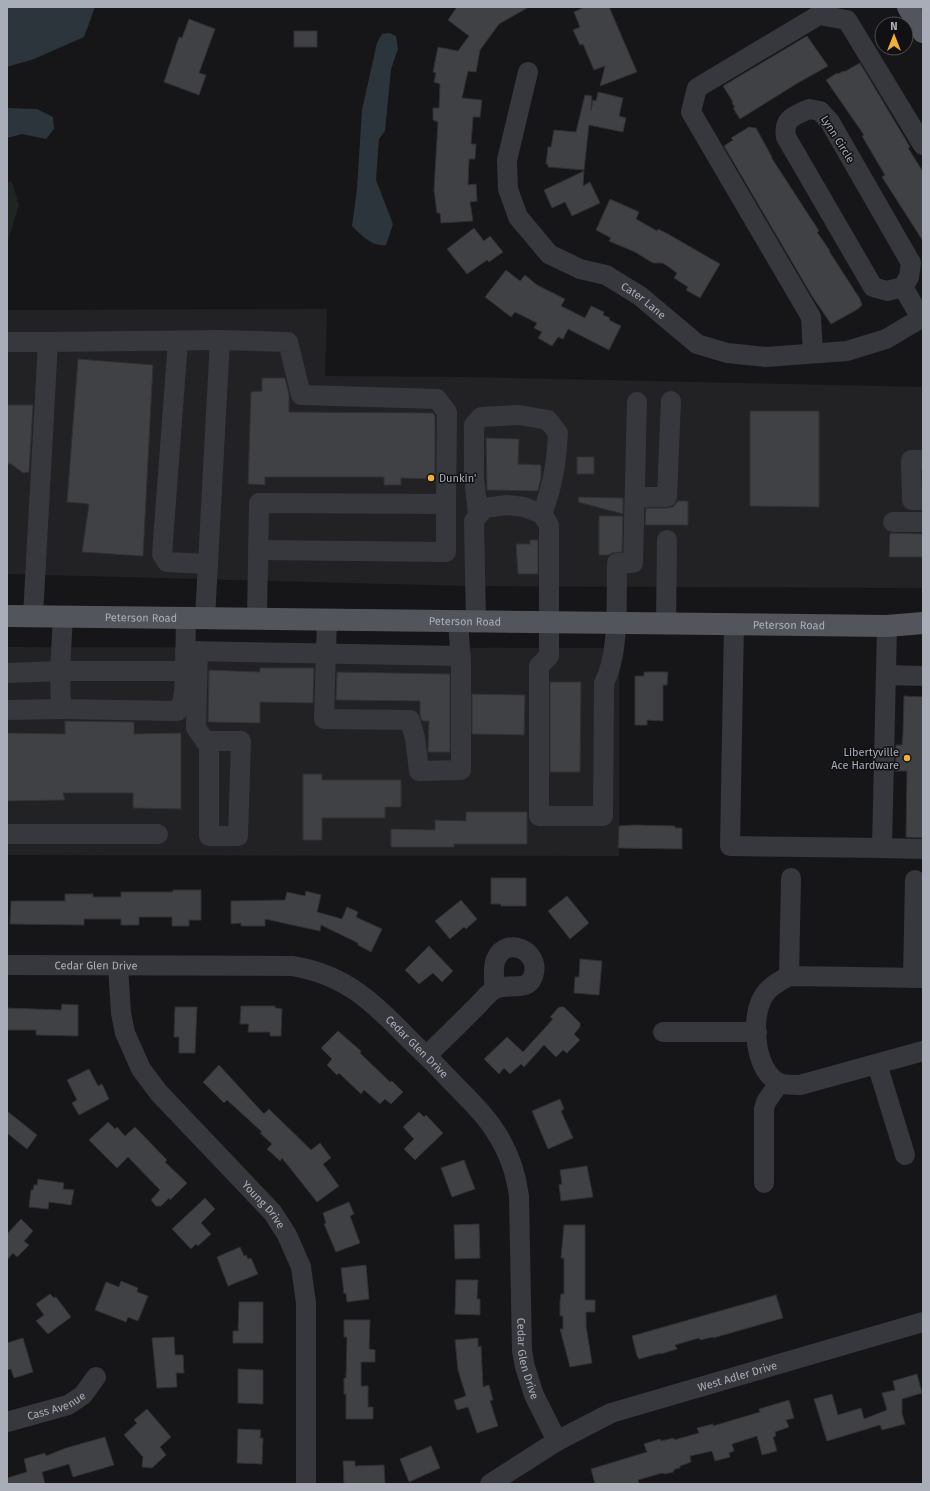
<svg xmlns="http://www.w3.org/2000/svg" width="930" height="1491" font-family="'Fira Sans',sans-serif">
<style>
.built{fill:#222225}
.green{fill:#1e261f}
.water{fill:#2c353c}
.building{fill:#404145;stroke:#303034}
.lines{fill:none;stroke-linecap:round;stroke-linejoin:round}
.minor{stroke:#37383d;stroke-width:20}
.major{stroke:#53555c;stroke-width:22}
.poi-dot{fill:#f2b134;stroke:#111113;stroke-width:1.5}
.labels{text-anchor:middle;stroke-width:3;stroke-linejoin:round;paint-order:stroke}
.street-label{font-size:11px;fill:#a8adb8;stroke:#111113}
.poi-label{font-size:11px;fill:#a8adb8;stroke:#111113;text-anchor:start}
</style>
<rect width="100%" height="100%" fill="#161618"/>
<g class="built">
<path d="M327,309L325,376L464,377L923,387V588L467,586L7,574V310Z"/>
<path d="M7,647L619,648V856L7,855Z"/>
</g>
<path class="green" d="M7,182H12L19,205L7,244Z"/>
<g class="water">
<path d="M7,7H95L84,37L34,59L7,67Z"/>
<path d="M389,33L396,36L398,49L391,69L385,131L379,139L376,180L393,224L386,245C372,247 361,235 352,226L357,189L362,110L377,43L382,34Z"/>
<path d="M7,108L37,109L53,117L54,129L46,139L22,134L7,138Z"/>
</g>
<g class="building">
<path d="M457,7H529L499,24L480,50L476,72L468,71L462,98L482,100L480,117H473L471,144H476L475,159H469L468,185L476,184L477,201L470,202L473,221L441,223L440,213H437L434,190L438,122L433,120V108H439L440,84L434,82L436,73L433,72L438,47L458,51L469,36L448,20Z"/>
<path d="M585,7H609L637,72L600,86L605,66L594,70L583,44L580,45L573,30L580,27L574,12Z"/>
<path d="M189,19L215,29L199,73L206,75L199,95L164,82L179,37L182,38Z"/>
<rect x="294" y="31" width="23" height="16"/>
<path d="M807,36L828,66L796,84L740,119L733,108L735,107L732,103L733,102L723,86Z"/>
<path d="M860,63L910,147L908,148L923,172V241L882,177L885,175L862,136L864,135L826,80L837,73L838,74L843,71L844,72Z"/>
<path d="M598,92L623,98L619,116L626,118L623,132L589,125L584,170L548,167V164H546L548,147H551L554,130L576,132L585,95L592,96L591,110L593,100L596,101Z"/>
<path d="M749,127L756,128L772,157H771L819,231L817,232L830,251H829L860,299L862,305L858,309L831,324L812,296L724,146L733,140L731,138Z"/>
<path d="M584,171L583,186L590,182L600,203L572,216L565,202L552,208L544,190Z"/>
<path d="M610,199L639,212L636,219L657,231L658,229L668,234L720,264L700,298L686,290L688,287L674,278L677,273L666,265L662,263H653L635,252L609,241L611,238L596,230Z"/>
<path d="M474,228L484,241L490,236L503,252L489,262L487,260L467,274L447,249Z"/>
<path d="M506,270L520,281L525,275L537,285L565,299L561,306L585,318L591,306L604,312L603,315L610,318L609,320L621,326L609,350L568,329L563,339L558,337L552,346L538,338L542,332L534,328L537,323L515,312L511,317L485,297Z"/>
<path d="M78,359L153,365L143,556L82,552L89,504L67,502Z"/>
<path d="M262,378H285L289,394V412L433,413L435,416V479L401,478V485H384V477H265V485L248,484L251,392L262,391Z"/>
<path d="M7,405H33L29,472L23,473L11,464H7Z"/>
<path d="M750,411H819V507L750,506Z"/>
<path d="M486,438L519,439L518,464L541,465V478L538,491L487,490Z"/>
<rect x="577" y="457" width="17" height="17"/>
<path d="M579,497L623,498V514L578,502Z"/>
<path d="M678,501H688V525H645L646,508H667L673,507Z"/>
<path d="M599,516H623L622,552L612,553L609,555H599Z"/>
<path d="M890,533L923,534V557H889Z"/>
<path d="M530,540H538V574H518L516,544H530Z"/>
<path d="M260,668H314L313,703L260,702V723L208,722L209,670L260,672Z"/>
<path d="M337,672L450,674V752H428L429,721H422L420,715V701L336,700Z"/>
<path d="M644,672H668L667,685H663V721L647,720V725H635V676H644Z"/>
<path d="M550,682H581L580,772H550Z"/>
<path d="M472,694L525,695L524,735L472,734Z"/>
<path d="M904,696L923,697V838L906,837L907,771H895L896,745H902L903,733Z"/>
<path d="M65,721L134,722V734L181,733V809L133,808V793H63L65,800L7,801V733L65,734Z"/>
<path d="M303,774H322V780H401V807H385V818H322V840H303Z"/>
<path d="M466,812H527V844H454V847H391V829L435,830V820L466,821Z"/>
<path d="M634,825L675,826V828H682V849L618,848L619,826Z"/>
<path d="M491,878H526V906H501V904H491Z"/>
<path d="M173,890H201V920H189V926H172V917H139V925H121V919H84V925L10,924L11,901H65V894H93V897H121V892H173Z"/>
<path d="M306,891L321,895L317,912L342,919L347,907L358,912L356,917L382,929L371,952L358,945V943L321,925L320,931L265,919V926H241V923L231,924V901L285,900L287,892L305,896Z"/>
<path d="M567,896L589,923L570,939L548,911Z"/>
<path d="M461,900L477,919L466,929L464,927L450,939L435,921Z"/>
<path d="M429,946L453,971L442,982L433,973L419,984L405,970Z"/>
<path d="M580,959L602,961L599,995L574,993L575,977H579Z"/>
<path d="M62,1004L78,1005V1036L36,1035V1030H7V1008L61,1010Z"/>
<path d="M241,1006H275V1008L282,1009L281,1036H270V1032H248L249,1024H240Z"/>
<path d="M175,1007H197L195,1053H179V1037H174Z"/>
<path d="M559,1007H564L580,1023V1027L574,1034L580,1040L567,1053L563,1050L556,1057L544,1045L524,1067L521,1064L510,1074L504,1068L499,1074L484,1059L507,1037L523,1052L553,1019L550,1017Z"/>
<path d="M338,1031L361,1051L360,1053L390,1082L392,1081L403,1092L391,1104L385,1099L380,1104L364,1090L361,1094L339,1073L337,1075L327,1065L332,1059L321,1048Z"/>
<path d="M219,1065L264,1114L269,1109L311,1150L320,1143L331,1158L323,1164L339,1186L317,1202L282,1158L280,1161L267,1149L272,1144L260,1133L262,1132L227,1100L224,1103L203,1082Z"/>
<path d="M89,1069L98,1086L102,1084L109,1099L79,1115L72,1103L77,1100L67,1080Z"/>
<path d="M560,1099L564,1109L561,1111L573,1138L548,1149L532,1111Z"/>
<path d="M7,1111L37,1135L27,1149L7,1133Z"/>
<path d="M419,1112L424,1117L426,1115L443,1133L415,1160L404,1149L414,1139L403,1127Z"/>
<path d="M108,1122L115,1129L117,1127L125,1136L135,1127L167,1160L165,1162L187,1183L170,1200L169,1198L161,1206H156L151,1200L160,1190L128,1157L117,1168L89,1140Z"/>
<path d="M464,1160L475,1189L452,1197L441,1168Z"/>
<path d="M587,1166L593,1197L561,1201L559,1185L562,1184L560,1170Z"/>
<path d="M38,1179L64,1183L63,1189L74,1190L71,1205L49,1202L48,1209L29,1207L31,1190H33L34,1185H37Z"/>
<path d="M205,1198L215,1209L201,1223L211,1234L198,1246L196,1244L191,1249L172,1229Z"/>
<path d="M349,1202L354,1214L350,1216L360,1243L336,1252L324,1224L326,1223L323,1213Z"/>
<path d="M21,1219L33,1231L24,1241L29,1245L17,1257L13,1253L7,1260V1234Z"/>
<path d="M479,1224L480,1258L455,1259L454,1225Z"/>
<path d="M564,1225H585V1300H595V1312H586V1326L592,1363L570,1367L560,1329H563V1316H560V1302L561,1294H564V1258H561Z"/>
<path d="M240,1247L244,1256L246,1255L248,1259L251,1258L258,1274L228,1286L217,1257Z"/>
<path d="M366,1265L369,1299L347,1302L346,1293L344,1294L341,1268Z"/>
<path d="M456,1280H478L477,1299H480V1315L455,1314Z"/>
<path d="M121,1281L138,1288L137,1292L148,1296L138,1321L128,1317L126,1322L95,1310L106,1282L119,1287Z"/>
<path d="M50,1294L54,1298L56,1297L71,1317L48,1334L36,1321L44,1315L36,1304Z"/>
<path d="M776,1295L783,1318L713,1338V1337L700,1340L699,1338L675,1345L677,1349L661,1354V1353L639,1359L637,1356L632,1336Z"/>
<path d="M239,1302H263V1343H233V1331H238Z"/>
<path d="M344,1320H370L369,1349L375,1350V1362H361V1386H368V1407H373V1419H346V1394H344V1378H346L347,1337H344Z"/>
<path d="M174,1337L175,1355H183L184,1373H176L177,1387L157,1388L152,1338Z"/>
<path d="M23,1338L33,1372L14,1378L11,1369L7,1370V1343Z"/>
<path d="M478,1338V1347L481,1346L483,1387L489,1385L493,1400L490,1401L498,1426L477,1433L468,1407L457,1410L454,1400L466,1396L458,1370L455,1340Z"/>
<path d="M238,1369L263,1370V1404L238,1403Z"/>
<path d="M917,1374L922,1393L902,1399V1413L905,1424L882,1430L880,1425L827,1441L814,1399L832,1394L838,1415L861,1408L864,1419L887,1410L882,1393L895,1390L893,1381Z"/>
<path d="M789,1400L794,1418L786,1420L789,1427L775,1432L776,1436L773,1437L777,1451L762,1455L757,1436L732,1444L734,1451L729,1453L730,1457L715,1461L712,1451L690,1456L691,1462L680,1466V1468L675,1469L673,1472L665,1474L662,1473L638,1480L639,1484H595L591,1469L647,1452L644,1444L660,1439L661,1441L674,1438V1440L699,1433L697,1428L713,1424V1426L760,1412L759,1409Z"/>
<path d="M147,1409L171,1437L160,1447L166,1455L152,1468L142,1467L143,1457L124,1435L137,1423L134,1420Z"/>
<path d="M238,1429L261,1430L260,1438H263L262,1464L237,1463Z"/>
<path d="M105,1437L114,1465L73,1477L69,1464L42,1472L45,1484H7V1478L27,1472L24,1459L45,1453L46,1456L66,1448Z"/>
<path d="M431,1446L440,1468L409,1482L400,1459Z"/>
<path d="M343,1461H355V1466L384,1465L385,1484H344Z"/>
</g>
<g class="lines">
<g class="minor">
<path id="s1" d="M528,72L507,160L508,189L518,217L549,254L580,269L606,275L640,296L697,344L727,353L766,357L847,351L886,339L923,317"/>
<path d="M809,109L820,111L830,122L911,263L909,277L903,287L887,291L873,287L786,137C783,118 794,116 809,109Z"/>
<path d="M903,287L921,318"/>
<path d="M178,341L162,554L167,562L208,564"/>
<path d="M7,342H48L33,616"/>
<path d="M48,342L220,340"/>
<path d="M813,353L811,317L691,112L697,88L819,15L847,20L923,145"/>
<path d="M923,460H911L912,500H923"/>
<path d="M635,497H667L671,401"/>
<path d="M478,514L474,478V425L481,417L519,415L548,420L558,433C557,460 552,489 542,514"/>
<path d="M893,522H923"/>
<path d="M258,550L446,552V504"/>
<path d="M205,618L220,340L288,342L301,395L437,399L447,412L446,504L259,503L257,618"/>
<path d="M327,619L324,719L410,720L415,738L419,771L461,770V664L458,621"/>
<path d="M476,621L474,521L484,508L507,505L524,507L542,514L549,525V656L539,666V816H603L604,683C620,653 616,598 617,563H633L637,402"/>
<path d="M666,623L667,540"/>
<path d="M734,624L730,846L882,848"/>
<path d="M887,626L882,848L923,849"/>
<path d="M185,651L461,656"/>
<path d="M198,651L196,728L209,746V836H238L241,741H205"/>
<path d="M7,673L60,671L63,616"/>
<path d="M886,675L923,676"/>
<path d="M61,709L177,711C186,701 184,685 185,673"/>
<path d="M7,710L61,709L60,671H185L186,618"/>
<path d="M7,834H158"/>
<path id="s2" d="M7,965L292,966C345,974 374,1003 410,1040C425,1054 439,1068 453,1083C467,1098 484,1113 495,1131C508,1150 516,1174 519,1196L522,1351L525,1367L534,1395L557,1441"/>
<path id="s3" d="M118,966L121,1013L125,1033L141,1069L159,1093L273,1213L287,1235L301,1267L306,1303V1484"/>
<path d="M789,976L791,878"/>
<path d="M913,978L915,880"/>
<path d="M923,978L789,976C778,982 766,988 761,1001C751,1023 755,1070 779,1083C784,1085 794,1085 800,1085L923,1051"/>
<path d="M663,1032H757"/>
<path d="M427,1055C444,1039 461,1022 478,1005C483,1000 489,992 495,989C509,982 530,994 534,973C539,950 506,936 496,959C492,968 495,979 494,989"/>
<path d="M877,1064L905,1155"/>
<path d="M764,1183V1109L766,1102L779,1083"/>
<path id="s4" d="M7,1422L68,1405L83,1395L96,1377"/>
<path id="s5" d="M490,1484L557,1441L611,1413L923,1322"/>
</g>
<g class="major">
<path d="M908,7L923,32"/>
<path id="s6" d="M7,616L887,626L923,623"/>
</g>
</g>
<g class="poi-dot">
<circle cx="431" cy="478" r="4"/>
<circle cx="907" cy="758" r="4"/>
</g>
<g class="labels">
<g class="street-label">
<text transform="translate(838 139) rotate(58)" y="4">Lynn Circle</text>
<text dy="4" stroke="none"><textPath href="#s1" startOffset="304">Cater Lane</textPath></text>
<text dy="4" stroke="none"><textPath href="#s6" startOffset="134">Peterson Road</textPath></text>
<text dy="4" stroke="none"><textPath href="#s6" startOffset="458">Peterson Road</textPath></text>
<text dy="4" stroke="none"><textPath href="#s6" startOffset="782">Peterson Road</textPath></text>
<text dy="4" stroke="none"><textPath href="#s2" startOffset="89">Cedar Glen Drive</textPath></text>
<text dy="4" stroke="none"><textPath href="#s2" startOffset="437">Cedar Glen Drive</textPath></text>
<text dy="4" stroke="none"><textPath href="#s3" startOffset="290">Young Drive</textPath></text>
<text dy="4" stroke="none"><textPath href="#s2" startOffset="785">Cedar Glen Drive</textPath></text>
<text dy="4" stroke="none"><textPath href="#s5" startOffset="272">West Adler Drive</textPath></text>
<text dy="4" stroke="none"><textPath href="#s4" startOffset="52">Cass Avenue</textPath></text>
</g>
<g class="poi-label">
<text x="439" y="482">Dunkin'</text>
<text x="899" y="756" text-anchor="end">Libertyville<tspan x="899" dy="13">Ace Hardware</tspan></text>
</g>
</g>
<rect width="930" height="1491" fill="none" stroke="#a8adb8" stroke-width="16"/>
<g transform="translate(894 36)"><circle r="19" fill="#111113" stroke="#4d4f55"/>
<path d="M0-3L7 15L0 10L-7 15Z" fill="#f2b134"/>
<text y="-6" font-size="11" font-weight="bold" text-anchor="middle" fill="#a8adb8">N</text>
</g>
</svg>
